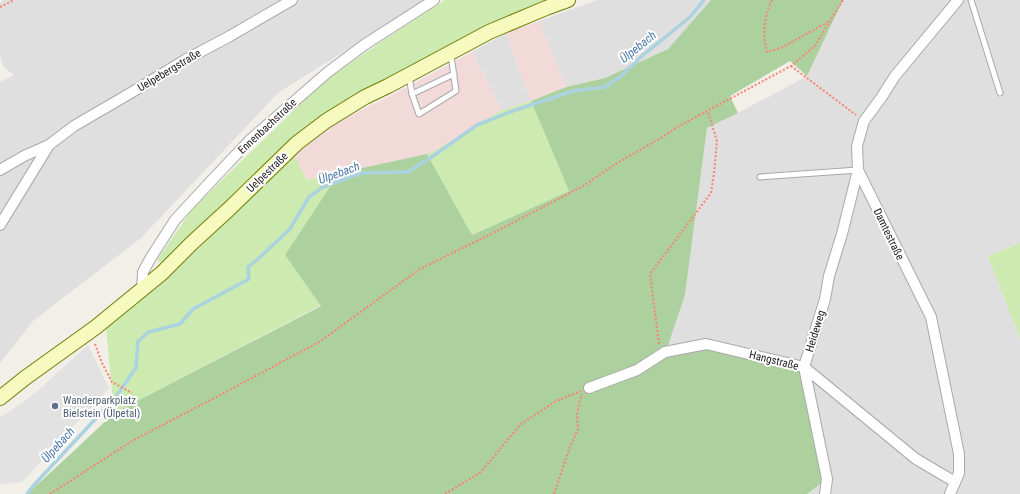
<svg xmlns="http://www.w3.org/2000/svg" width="1020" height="494" font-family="'Roboto Condensed',sans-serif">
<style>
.residential{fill:#e0dfdf}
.commercial{fill:#f2dad9}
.grass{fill:#cdebb0}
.forest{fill:#add19e}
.parking{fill:#e2e2e2}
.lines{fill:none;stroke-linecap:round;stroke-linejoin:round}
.stream{stroke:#aad3df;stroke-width:3.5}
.lane-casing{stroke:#a9a9a9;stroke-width:7}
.street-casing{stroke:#a9a9a9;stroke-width:12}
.secondary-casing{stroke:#707d05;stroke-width:16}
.path{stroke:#fa8072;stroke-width:2;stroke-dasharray:2 2;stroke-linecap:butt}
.lane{stroke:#fff;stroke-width:5}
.street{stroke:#fff;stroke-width:10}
.secondary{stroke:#f7fabf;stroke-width:14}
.service-dot{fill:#5c6f8a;stroke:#fff;stroke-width:1.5}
.labels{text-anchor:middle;stroke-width:4;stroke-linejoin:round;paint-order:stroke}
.street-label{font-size:11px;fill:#222;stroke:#fff}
.service-label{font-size:11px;fill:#4e5e75;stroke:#fff;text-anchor:start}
.water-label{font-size:12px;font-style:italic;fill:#4a7aab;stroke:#fff}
</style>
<rect width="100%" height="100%" fill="#f2efe9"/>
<g class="residential">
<path d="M3,0H428L279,92L141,238L33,321L0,363V82L14,75L4,67L0,56V3Z"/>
<path d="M598,0H711L668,49L605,78L566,87L539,21Z"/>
<path d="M843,0H1020V243L988,256L1020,339V494H807L827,479L665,352L685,295L707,128L738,113L807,76Z"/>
<path d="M506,33L531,101L502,110L472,52Z"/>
</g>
<g class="commercial">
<path d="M539,21L566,87L531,101L506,33Z"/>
<path d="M472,52L502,110L433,153L307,180L294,155L340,121L390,96Z"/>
</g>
<g class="grass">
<path d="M445,0H548L515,13L354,97L164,264L157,260L193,208L323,82L385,39Z"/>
<path d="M531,101L569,191L472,235L427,154L433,152L502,110Z"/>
<path d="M294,155L307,180L339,173L285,255L321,305L114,413L106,328L198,249Z"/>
<path d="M1020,243V339L988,256Z"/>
</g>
<path class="forest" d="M711,0H843L807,76L790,61L730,96L738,113L707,128L685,295L666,351L706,344L804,367L827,479L807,494H21H27L77,448L114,413L321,306L285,255L339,173L427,154L472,235L569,191L531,101L566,87L605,78L668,49Z"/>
<path class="parking" d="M88,345L109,388L22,482L0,484V418L34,394Z"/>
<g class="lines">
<path class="stream" d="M27,494L33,486L114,399L136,368L138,341L149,332L180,324L193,309L249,279L248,267L258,259L290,229L309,197L323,187L361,173L408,172L436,154L477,125L513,111L573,91L605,87L621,76L642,56L690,17L704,0"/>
<g class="lane-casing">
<g id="lane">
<path d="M971,0L1000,93"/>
<path d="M409,76L412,94L419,114L456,91L451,55"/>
<path d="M412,94L454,74"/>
<path d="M760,177L858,170"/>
</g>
</g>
<g class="street-casing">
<g id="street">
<path d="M0,170L24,156L49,145L74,126L134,91L185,60L230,36L292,0"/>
<path d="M0,225L49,145"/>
<path d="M142,289L143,272L150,259L175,220L212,180L251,139L328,72L364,45L434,0"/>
<path d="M589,388L637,370L665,352L706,344L804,367L916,459L955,482"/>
<path d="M825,494L827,479L804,367L825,299L829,276L842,234L858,170"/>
<path d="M950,494L959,473V454L931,317L858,170L857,146L864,121L881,98L895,76L958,0"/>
</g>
</g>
<g class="secondary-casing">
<path id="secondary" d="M0,398L25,378L96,327L162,273L193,242L228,210L297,143L326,121L365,97L388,86L489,32L546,8L568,0"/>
</g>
<g class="path">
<path d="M772,0C764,17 762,34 767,52L781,48L828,22"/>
<path d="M0,7L14,0"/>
<path d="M791,66L856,115"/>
<path d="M95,344L102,363L112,382L132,393"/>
<path d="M659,344L650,274L711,193L714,173L717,141L708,112"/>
<path d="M50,494L132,441L222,394L319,342L420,269L493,233L585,185L614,165L664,136L679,126L791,66L815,46L843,0"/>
<path d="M445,494L481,472L521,424L556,401L581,391"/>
<path d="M554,494L570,447L578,429L577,414L581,396L582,394"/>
</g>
<use href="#lane" class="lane"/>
<use href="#street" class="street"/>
<use href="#secondary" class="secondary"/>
</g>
<circle class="service-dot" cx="55" cy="406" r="4"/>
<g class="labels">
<g class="street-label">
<text transform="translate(169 70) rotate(-31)" y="4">Uelpebergstraße</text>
<text transform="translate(267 126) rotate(-43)" y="4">Ennenbachstraße</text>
<text transform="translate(267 172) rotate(-44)" y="4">Uelpestraße</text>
<text transform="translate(889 234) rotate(64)" y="4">Damtestraße</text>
<text transform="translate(815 331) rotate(-73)" y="4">Heideweg</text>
<text transform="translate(774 360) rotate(14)" y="4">Hangstraße</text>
</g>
<g class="service-label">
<text x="63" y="404">Wanderparkplatz<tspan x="63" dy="13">Bielstein (Ülpetal)</tspan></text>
</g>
<g class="water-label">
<text transform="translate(638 47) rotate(-39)" y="4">Ülpebach</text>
<text transform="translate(339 173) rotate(-20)" y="4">Ülpebach</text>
<text transform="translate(58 445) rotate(-48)" y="4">Ülpebach</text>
</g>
</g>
</svg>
